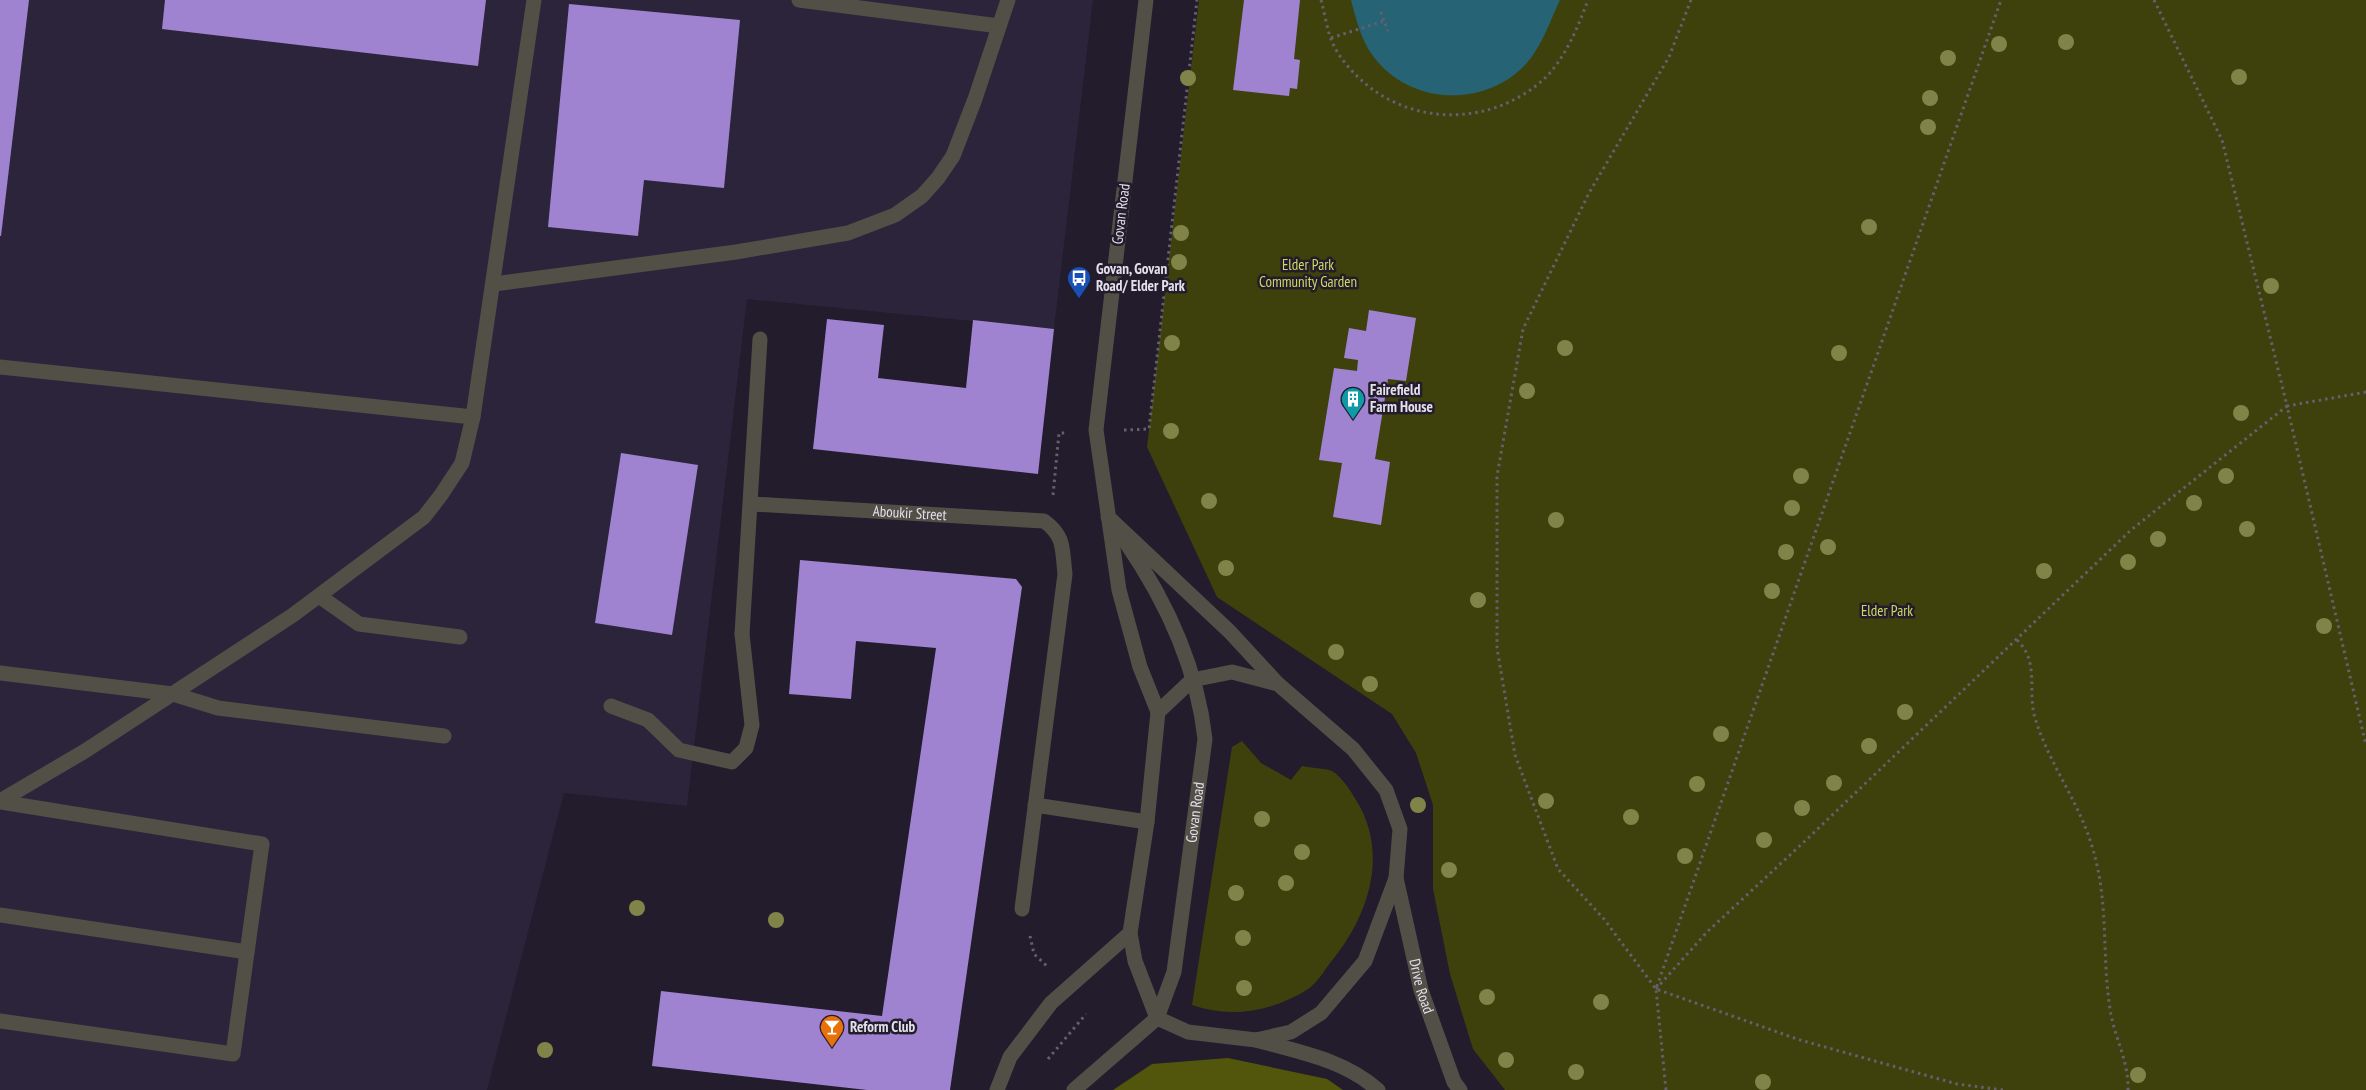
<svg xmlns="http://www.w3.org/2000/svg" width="2366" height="1090" font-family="'PT Sans Narrow',sans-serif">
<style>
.built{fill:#2c243a}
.green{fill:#3e410c}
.forest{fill:#52560d}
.water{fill:#256375}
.building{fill:#9f83d0}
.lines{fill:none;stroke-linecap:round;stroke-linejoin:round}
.path{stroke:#65606e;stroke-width:3;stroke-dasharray:2.5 4;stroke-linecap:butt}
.service{stroke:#524f47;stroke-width:15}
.minor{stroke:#524f47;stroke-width:15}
.tertiary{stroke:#524f47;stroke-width:15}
.tree{fill:#818449}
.labels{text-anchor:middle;stroke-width:5;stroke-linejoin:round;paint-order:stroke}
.street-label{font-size:15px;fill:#e3e0eb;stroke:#221c2c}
.park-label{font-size:15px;fill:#cfd961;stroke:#221c2c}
.poi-label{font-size:15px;font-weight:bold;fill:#e3e0eb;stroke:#221c2c;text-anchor:start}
</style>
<rect width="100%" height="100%" fill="#221c2c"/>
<path class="built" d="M0,0H1093L1054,329L747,299L687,806L564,793L487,1090H0Z"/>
<g class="green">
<path d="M1199,0H2366V1090H1505L1473,1049L1450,974L1433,889V805L1416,753L1392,714L1217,597L1147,447Z"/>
<path d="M1242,741L1261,763L1291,780L1302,766C1311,768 1324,768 1332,771C1342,777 1350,790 1356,800C1390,854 1368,918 1330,963C1324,971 1317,983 1308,989C1274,1011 1231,1019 1192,1005L1232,747Z"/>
</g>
<path class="forest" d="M1228,1058L1327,1079L1343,1090H1113L1152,1064Z"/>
<path class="water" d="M1351,0H1560C1550,21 1542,46 1526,64C1485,108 1410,106 1373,56C1361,40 1356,19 1351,0Z"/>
<g class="building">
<path d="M0,0H29L1,236H0Z"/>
<path d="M165,0H486L478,66L162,29Z"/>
<path d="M1244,0H1300L1294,59L1300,60L1297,89L1290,88L1289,96L1233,90Z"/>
<path d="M569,4L740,20L724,188L644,180L638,236L548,227Z"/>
<path d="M1369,310L1416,318L1406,381L1388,379L1375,459L1390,462L1381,525L1333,517L1342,463L1319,460L1334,368L1357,371L1358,360L1344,358L1349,328L1366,331Z"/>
<path d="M827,319L884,325L878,378L966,388L973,320L1054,329L1038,474L813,449Z"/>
<path d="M621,453L698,465L672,635L595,623Z"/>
<path d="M800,560L1016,579L1022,587L950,1090H867L652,1066L661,991L882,1016L936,648L856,641L851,699L789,694Z"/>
</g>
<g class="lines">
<g class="path">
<path d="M1321,0C1325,14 1327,31 1333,44C1338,55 1347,66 1355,74C1406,127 1490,128 1544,79C1565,59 1578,27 1588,0"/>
<path d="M1691,0L1669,57L1589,193L1523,329L1497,476V648L1515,755L1558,869L1604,919L1656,989L1800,1040L1957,1084L2003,1090"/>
<path d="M1381,12L1384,21"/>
<path d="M1331,38L1384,21L1388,31"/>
<path d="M2366,392L2287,406L2366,745"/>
<path d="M1124,430L1149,429L1197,0"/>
<path d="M1053,495L1059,433H1068"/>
<path d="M2017,640C2040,662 2027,690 2035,718C2048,761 2076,798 2090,840C2110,899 2101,950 2110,1009C2114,1037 2129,1061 2128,1090"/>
<path d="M1030,936L1034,954L1049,968"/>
<path d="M1656,989L1707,932L1805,841L2131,530L2287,406L2222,140L2154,0"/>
<path d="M1048,1059L1086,1014"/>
<path d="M1666,1090L1656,989L2001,0"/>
</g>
<g class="service">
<path d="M799,0L999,26"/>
<path d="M494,284L736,252L848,233L895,215L922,196L938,178L953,156L975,99L1008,0"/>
<path d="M0,367L473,417"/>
<path d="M319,596L359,624L460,637"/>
<path d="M0,673L173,694L218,708L444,736"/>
<path d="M611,706L648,720L679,750L732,762L746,748L752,725L742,634"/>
<path d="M0,801L85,751L293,615L424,517L441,495L462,463L473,417L534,0"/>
<path d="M0,802L262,844L233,1054L0,1021"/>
<path d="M0,915L247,952"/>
</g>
<g class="minor">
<path id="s1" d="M752,504L1044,521C1065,536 1062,549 1065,574L1022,909"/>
<path d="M742,634L760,339"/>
<path d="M1035,805L1147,822"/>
</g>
<g class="tertiary">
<path d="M1146,0L1096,430L1119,590L1140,667L1158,712"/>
<path d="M1108,517L1230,632L1278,684L1353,749L1386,790L1400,829L1396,878L1365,961L1321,1013L1291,1032L1256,1040L1188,1032L1157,1018L1135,961L1130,933L1147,822L1158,712L1192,680L1232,672L1278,684"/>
<path id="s2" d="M1396,878L1421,990L1454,1082L1460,1090"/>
<path d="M1256,1040C1299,1052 1345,1060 1378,1090"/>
<path d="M997,1090L1010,1057L1051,1003L1130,933"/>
<path id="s3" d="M1074,1090L1157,1018L1174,972L1205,739C1197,667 1165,599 1125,541"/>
</g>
</g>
<g class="tree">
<circle cx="2066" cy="42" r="8"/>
<circle cx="1999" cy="44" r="8"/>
<circle cx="1948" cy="58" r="8"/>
<circle cx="2239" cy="77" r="8"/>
<circle cx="1188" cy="78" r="8"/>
<circle cx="1930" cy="98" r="8"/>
<circle cx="1928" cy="127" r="8"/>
<circle cx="1869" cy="227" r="8"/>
<circle cx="1181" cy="233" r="8"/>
<circle cx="1179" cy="262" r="8"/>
<circle cx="2271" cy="286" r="8"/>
<circle cx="1172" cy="343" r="8"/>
<circle cx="1565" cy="348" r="8"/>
<circle cx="1839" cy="353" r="8"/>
<circle cx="1527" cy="391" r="8"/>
<circle cx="2241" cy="413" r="8"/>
<circle cx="1171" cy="431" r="8"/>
<circle cx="1801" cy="476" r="8"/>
<circle cx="2226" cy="476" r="8"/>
<circle cx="1209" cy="501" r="8"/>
<circle cx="2194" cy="503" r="8"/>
<circle cx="1792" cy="508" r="8"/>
<circle cx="1556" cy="520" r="8"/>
<circle cx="2247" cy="529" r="8"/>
<circle cx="2158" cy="539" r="8"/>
<circle cx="1828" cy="547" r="8"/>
<circle cx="1786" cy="552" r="8"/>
<circle cx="2128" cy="562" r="8"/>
<circle cx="1226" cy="568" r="8"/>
<circle cx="2044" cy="571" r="8"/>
<circle cx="1772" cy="591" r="8"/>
<circle cx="1478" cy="600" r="8"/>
<circle cx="2324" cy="626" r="8"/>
<circle cx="1336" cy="652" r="8"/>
<circle cx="1370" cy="684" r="8"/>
<circle cx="1905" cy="712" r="8"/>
<circle cx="1721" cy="734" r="8"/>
<circle cx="1869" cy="746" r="8"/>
<circle cx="1834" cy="783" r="8"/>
<circle cx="1697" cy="784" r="8"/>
<circle cx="1546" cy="801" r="8"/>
<circle cx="1418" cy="805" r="8"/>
<circle cx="1802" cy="808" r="8"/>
<circle cx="1631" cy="817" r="8"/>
<circle cx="1262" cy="819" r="8"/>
<circle cx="1764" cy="840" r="8"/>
<circle cx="1302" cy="852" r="8"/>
<circle cx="1685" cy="856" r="8"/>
<circle cx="1449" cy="870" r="8"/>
<circle cx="1286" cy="883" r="8"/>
<circle cx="1236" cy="893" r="8"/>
<circle cx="637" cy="908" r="8"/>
<circle cx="776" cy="920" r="8"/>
<circle cx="1243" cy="938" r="8"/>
<circle cx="1244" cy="988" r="8"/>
<circle cx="1487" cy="997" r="8"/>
<circle cx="1601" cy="1002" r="8"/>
<circle cx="545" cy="1050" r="8"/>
<circle cx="1506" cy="1060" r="8"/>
<circle cx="1576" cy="1072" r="8"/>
<circle cx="2138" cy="1075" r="8"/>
<circle cx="1763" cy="1082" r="8"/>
</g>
<defs>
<g id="bus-pin" transform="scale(1.25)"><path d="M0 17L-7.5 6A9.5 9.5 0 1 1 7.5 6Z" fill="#1a4fb4" stroke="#221c2c"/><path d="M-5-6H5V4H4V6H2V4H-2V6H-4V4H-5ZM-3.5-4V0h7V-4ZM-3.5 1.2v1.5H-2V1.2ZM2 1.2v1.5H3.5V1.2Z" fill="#fff"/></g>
<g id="building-pin" transform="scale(1.25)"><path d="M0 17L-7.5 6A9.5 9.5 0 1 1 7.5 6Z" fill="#0f9aa8" stroke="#221c2c"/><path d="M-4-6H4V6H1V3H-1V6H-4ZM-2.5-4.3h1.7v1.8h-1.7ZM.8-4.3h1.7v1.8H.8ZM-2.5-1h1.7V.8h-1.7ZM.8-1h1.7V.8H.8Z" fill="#fff"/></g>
<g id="bar-pin" transform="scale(1.25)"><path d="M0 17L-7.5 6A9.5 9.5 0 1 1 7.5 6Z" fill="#e8710a" stroke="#221c2c"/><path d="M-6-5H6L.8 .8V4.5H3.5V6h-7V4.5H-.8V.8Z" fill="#fff"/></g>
</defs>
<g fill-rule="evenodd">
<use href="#bus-pin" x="1079" y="278"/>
<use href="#building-pin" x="1353" y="399"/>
<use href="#bar-pin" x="832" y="1027"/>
</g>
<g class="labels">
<g class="street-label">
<text transform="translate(1121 214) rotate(-83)" y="5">Govan Road</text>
<text dy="5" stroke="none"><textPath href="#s1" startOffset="158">Aboukir Street</textPath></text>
<text dy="5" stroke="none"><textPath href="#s3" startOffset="320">Govan Road</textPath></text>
<text dy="5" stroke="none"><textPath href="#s2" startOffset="111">Drive Road</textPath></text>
</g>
<g class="park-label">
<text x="1308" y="270">Elder Park<tspan x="1308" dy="17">Community Garden</tspan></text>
<text x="1887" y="616">Elder Park</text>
</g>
<g class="poi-label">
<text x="1096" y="274">Govan, Govan<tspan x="1096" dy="17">Road/ Elder Park</tspan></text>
<text x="1370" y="395">Fairefield<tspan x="1370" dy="17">Farm House</tspan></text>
<text x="850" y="1032">Reform Club</text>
</g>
</g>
</svg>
